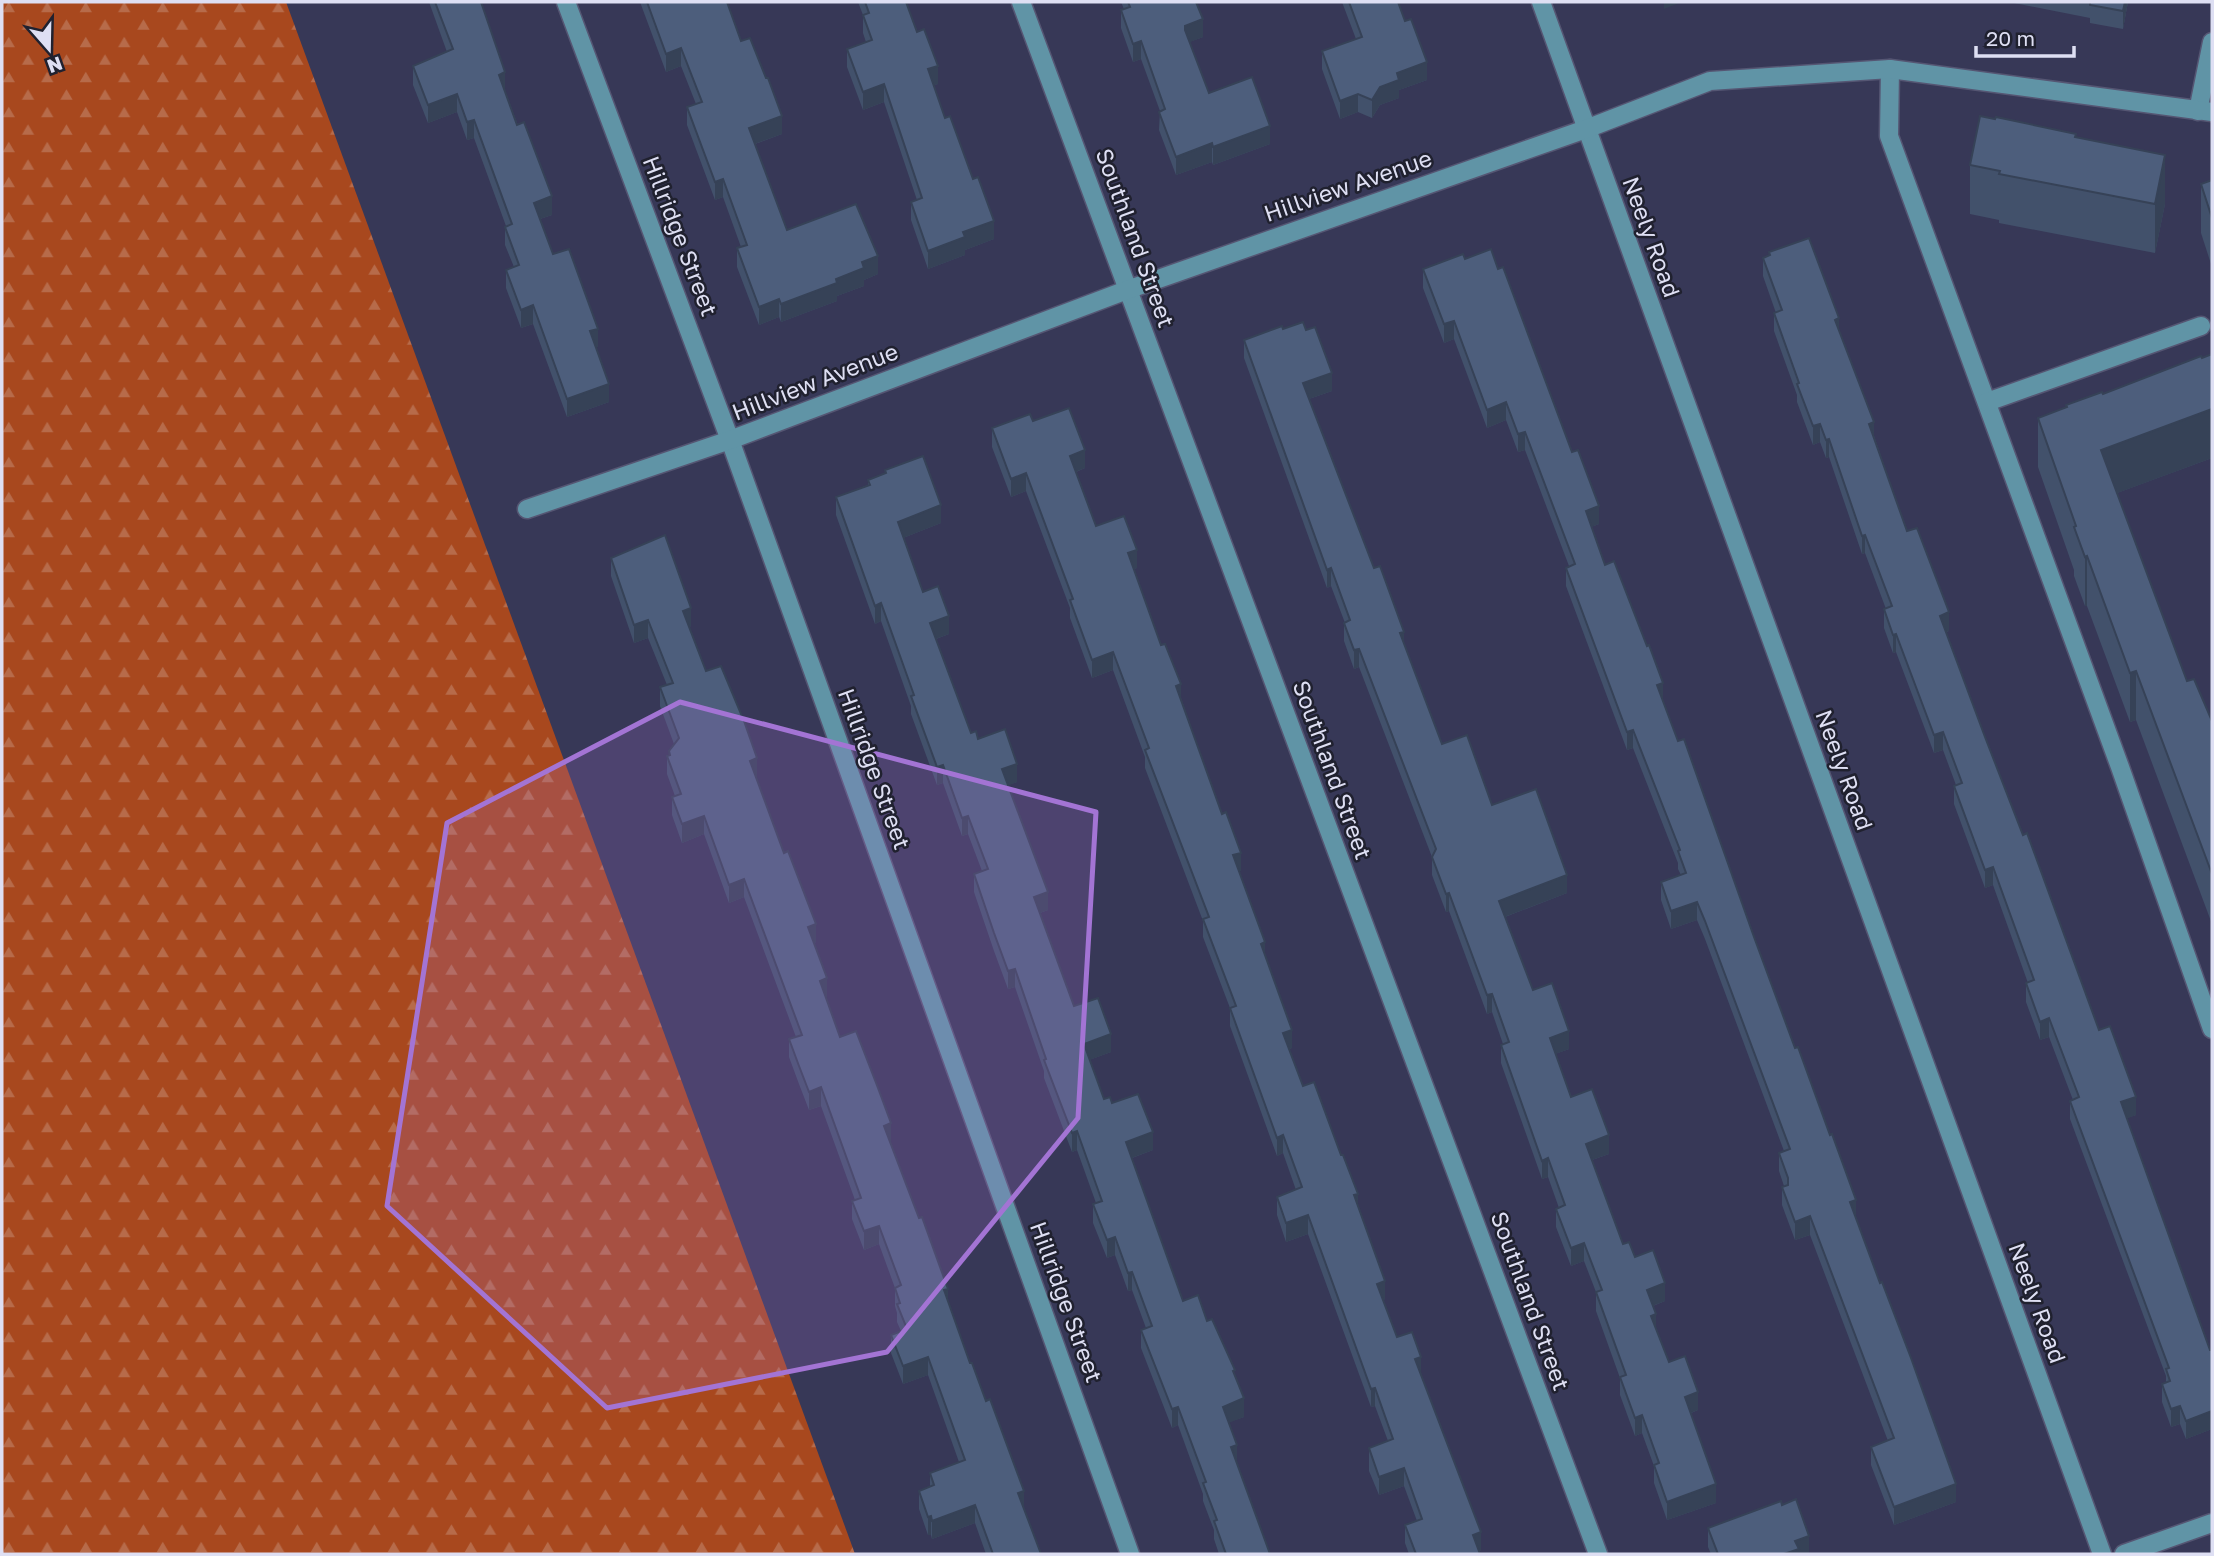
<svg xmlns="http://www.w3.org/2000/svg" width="2214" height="1556" font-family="'Golos Text',sans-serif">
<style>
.forest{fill:url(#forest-firs)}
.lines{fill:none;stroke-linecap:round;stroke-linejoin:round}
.minor-casing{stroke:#555673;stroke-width:21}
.minor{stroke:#6094a6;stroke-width:18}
.wall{fill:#42516b}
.shaded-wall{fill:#364257}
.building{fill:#4d5e7c;stroke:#364257;stroke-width:2}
.marked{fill:#a374d4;fill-opacity:0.2;stroke:#a374d4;stroke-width:5;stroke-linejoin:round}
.labels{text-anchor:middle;stroke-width:5;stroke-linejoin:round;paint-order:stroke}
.street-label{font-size:23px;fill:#dedff3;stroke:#20212f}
</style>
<defs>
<pattern id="forest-firs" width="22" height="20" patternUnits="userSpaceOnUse" patternTransform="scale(1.75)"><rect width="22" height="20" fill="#a8481e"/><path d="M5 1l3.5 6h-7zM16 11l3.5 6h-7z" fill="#b76b4a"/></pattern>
</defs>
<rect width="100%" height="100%" fill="#373857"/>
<path class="forest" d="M2,2H286L855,1554H2Z"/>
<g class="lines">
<g class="minor-casing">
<g id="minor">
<path d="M566,2L730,440L1130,1554"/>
<path d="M1021,2L1598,1554"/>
<path d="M1541,2L2102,1554"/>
<path d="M1890,69L1889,136L2120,767L2212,1029"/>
<path d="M2198,111L2212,42"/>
<path d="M1987,402L2201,326"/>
<path d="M527,509L730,440L1127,290L1586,129L1710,81L1890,69L2212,112"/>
<path d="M2124,1554L2212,1523"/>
</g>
</g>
<use href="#minor" class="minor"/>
</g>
<g class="wall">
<path d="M429,2H481L505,91L552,215L540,219L553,254L598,347H596L609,402L567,417L533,324L521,328L506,288V270L514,267L505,245V227L506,226L474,138L467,140L457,112L428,123L413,85V66L447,52Z"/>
<path d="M640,2H727L741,41L782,134L755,144L787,230L878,274L864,280V286L837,296V301L781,322L779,317L759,325L737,267V248L741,247L723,197L715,200L687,125V107L696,104L681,66L666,72Z"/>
<path d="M858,2H906L938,84L934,85L945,118L994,239L965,250V255L928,269L911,220V202L917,200L884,102L863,110L847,67V49L866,42L863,33V15Z"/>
<path d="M1121,2H1196L1203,37L1189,42L1209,93L1270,144L1213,165L1212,162L1176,175L1159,130L1160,111L1141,59L1133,62L1121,28V10L1124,9Z"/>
<path d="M1342,2H1398L1427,80L1399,90V98L1380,105L1372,118L1358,112L1340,119L1322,69V51L1356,39Z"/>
<path d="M2009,2H2128L2123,29L2090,23V18Z"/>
<path d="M2076,137L2165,204L2155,253L1999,223V220L1970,214V165Z"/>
<path d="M2212,180V267L2201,233V184Z"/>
<path d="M1769,252L1839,330L1874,436L1907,531L1949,631L1946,632L1985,737L2099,1030L2136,1115L2127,1118L2210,1350H2212V1429L2186,1439L2180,1424L2171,1427L2162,1402V1384L2166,1382V1376L2070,1119V1101L2073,1100L2049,1037L2040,1040L2026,1002V983H2028L1993,885L1985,888L1954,804V786L1956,785L1943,750L1934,753L1896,652L1893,653L1884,628V609H1886L1865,553L1862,554L1829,457L1826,458L1820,442L1813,445L1797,402V395L1774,331V313H1776L1763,276V258L1769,256Z"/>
<path d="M1465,259L1498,269L1572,452L1599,524L1591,527L1605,565L1663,701L1754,937L1856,1218L1956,1502L1894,1525L1871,1465V1447L1888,1441L1810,1235L1795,1240L1782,1205V1187L1784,1186L1779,1171V1153L1784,1151L1705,939L1697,920L1671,929L1661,900V882L1681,875L1678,869V863L1633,748L1627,750L1566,586V568L1569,566L1525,450L1518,452L1506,420L1487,428L1454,339L1444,343L1423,288V269Z"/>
<path d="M1283,329L1332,391L1309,399L1442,744L1567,893L1505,917L1533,990L1569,1049L1555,1054L1571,1097L1609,1154L1592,1160L1623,1244L1635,1257L1665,1301L1653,1306L1656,1329L1669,1362L1698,1410L1691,1413L1716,1503L1667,1520L1654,1483V1466L1642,1433L1635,1436L1620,1395V1378L1596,1311V1292L1584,1261L1571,1266L1556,1227V1209L1559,1208L1548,1177L1542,1179L1501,1063V1045L1503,1044L1492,1012L1487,1014L1449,911L1446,912L1432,875V857L1359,667L1354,669L1344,641V623H1345L1331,586L1327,588L1244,358V340Z"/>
<path d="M2212,354V458L2117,493L2187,681L2212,721V924L2136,720L2130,722L2087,606H2085L2074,576V570L2038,467V418L2066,408V405L2103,394Z"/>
<path d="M1033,421L1085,468L1076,472L1096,526L1137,568L1133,569L1181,698L1241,871H1239L1292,1048L1289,1049L1303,1086L1358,1207L1385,1299L1383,1300L1397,1337L1421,1375L1481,1550L1479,1551L1480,1554H1409L1405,1543V1525L1417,1521L1404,1486L1379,1495L1369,1471V1448L1388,1441L1375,1406L1371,1407L1308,1234L1286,1242L1277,1215V1197L1296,1190L1283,1153L1277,1156L1230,1026V1008L1203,937V921L1145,768V757L1113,670L1092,678L1070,618V608L1026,491L1011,497L992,447V428Z"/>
<path d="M885,470L941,523L903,538L923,592L949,634L936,639L971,733L978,739L1017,782L1008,785L1048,910L1040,913L1074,1006L1111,1052L1089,1060L1104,1099L1112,1103L1153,1150L1132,1158L1183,1301L1207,1321L1235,1375L1244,1417L1229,1422L1237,1463L1270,1554H1219L1214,1539V1530L1203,1501V1494L1178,1425L1172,1428L1141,1348V1330L1146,1328L1132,1290L1128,1291L1115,1255L1107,1258L1093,1223V1204L1096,1203L1077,1150L1072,1152L1044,1078V1071L1015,987L1008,989L994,951L974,892V874L982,871L968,834L962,836L943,783L937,785L911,714V706L881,621L875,624L836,515V497L868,485V480L885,474Z"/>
<path d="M611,558L691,626L689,627L706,671L757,776L756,777L816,942L814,943L827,997H825L840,1037L891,1141H890L948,1303L1024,1509L1041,1554H986L975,1523L932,1539L931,1535H928L919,1509V1491L930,1487V1473L959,1462L928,1375L903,1384L891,1353V1335L901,1331L897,1322V1313L895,1306V1288L879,1244L864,1250L852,1219V1201L855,1200L821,1106L809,1110L799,1084L789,1057V1039L796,1037L744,897L729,903L704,834L682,843L672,815V797L675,796L667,774V756L669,755V751L674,744L660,706V687L667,685L648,638L634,643L611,576Z"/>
<path d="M1708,1528L1809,1554H1711L1708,1547Z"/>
</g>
<g class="shaded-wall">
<path d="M1664,2H1682L1664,9Z"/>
<path d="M2125,2H2128L2123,29V11Z"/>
<path d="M1203,19V37L1185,44V26Z"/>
<path d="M1141,41V59L1133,62V44Z"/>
<path d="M681,48V66L666,72V54Z"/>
<path d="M1427,62V80L1399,90V98L1380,105L1372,118V100L1380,87L1397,73Z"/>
<path d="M938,66V84L928,87V69Z"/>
<path d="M505,72V91L499,75Z"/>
<path d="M884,84V102L863,110V92Z"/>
<path d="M457,94V112L428,123V105Z"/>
<path d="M1358,94V112L1340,119V101Z"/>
<path d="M782,116V134L749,146V128Z"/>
<path d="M474,120V138L467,140V122Z"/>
<path d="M1270,126V144L1213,165V147Z"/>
<path d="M1212,143V162L1176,175V157Z"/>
<path d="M2165,155V204L2155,253V204Z"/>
<path d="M723,179V197L715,200V182Z"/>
<path d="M552,196V215L534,221V203Z"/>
<path d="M994,221V239L965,250V255L928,269V251L963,232Z"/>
<path d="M878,256V274L864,280V286L837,296V301L781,322V304L836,279L862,262Z"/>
<path d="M779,299V317L759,325V307Z"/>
<path d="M533,305V324L521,328V310Z"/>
<path d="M1839,318V336L1835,320Z"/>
<path d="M1454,321V339L1444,343V324Z"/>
<path d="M598,329V347L590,350V331Z"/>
<path d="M1332,373V391L1303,401V383Z"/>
<path d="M609,384V402L567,417V399Z"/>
<path d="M1506,402V420L1487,428V410Z"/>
<path d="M2212,409V458L2101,499V450Z"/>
<path d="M1874,422V440L1869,424Z"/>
<path d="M1820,424V442L1813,445V426Z"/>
<path d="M1525,432V450L1518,452V434Z"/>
<path d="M1829,439V457L1826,458V440Z"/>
<path d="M1085,450V468L1070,474V456Z"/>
<path d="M1026,473V491L1011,497V479Z"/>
<path d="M941,505V523L898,540V522Z"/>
<path d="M1599,506V524L1586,529V511Z"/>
<path d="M1865,535V553L1862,554V536Z"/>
<path d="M1137,550V568L1128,571V553Z"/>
<path d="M2087,556V606H2085V557Z"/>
<path d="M1331,568V586L1327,588V570Z"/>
<path d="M881,603V621L875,624V606Z"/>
<path d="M691,608V626L683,629V611Z"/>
<path d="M1949,612V631L1940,634V616Z"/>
<path d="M949,616V634L930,641V623Z"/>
<path d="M648,620V638L634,643V625Z"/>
<path d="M1404,632V650L1400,633Z"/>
<path d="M1896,634V652L1893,653V635Z"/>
<path d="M1359,649V667L1354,669V650Z"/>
<path d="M1113,652V670L1092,678V660Z"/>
<path d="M2136,671V720L2130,722V673Z"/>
<path d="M1663,683V701L1657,685Z"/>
<path d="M1181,684V702L1176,686Z"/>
<path d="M1633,730V748L1627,750V732Z"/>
<path d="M1943,732V750L1934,753V735Z"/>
<path d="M757,758V776L750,779V761Z"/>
<path d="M1017,764V782L1002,788V769Z"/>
<path d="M943,765V783L937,785V767Z"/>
<path d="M704,816V834L682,843V824Z"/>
<path d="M968,816V834L962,836V818Z"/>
<path d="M1241,853V871L1233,874V855Z"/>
<path d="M1993,867V885L1985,888V870Z"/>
<path d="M1567,875V893L1499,919V901Z"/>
<path d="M744,879V897L729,903V885Z"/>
<path d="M1048,892V910L1034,915V897Z"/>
<path d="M1449,893V911L1446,912V894Z"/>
<path d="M1697,902V920L1671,929V911Z"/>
<path d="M816,924V942L808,945V927Z"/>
<path d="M1265,942V961L1261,944Z"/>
<path d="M1015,969V987L1008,989V971Z"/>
<path d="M827,978V997L820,999V981Z"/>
<path d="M1492,994V1012L1487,1014V995Z"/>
<path d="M2049,1018V1037L2040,1040V1022Z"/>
<path d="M1292,1030V1048L1283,1051V1033Z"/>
<path d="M1569,1031V1049L1550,1056V1038Z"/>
<path d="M1111,1034V1052L1084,1062V1044Z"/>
<path d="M821,1087V1106L809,1110V1092Z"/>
<path d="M2136,1097V1115L2121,1121V1102Z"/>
<path d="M891,1123V1141L884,1144V1126Z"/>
<path d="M1077,1131V1150L1072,1152V1133Z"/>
<path d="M1153,1132V1150L1126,1160V1142Z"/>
<path d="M1283,1135V1153L1277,1156V1138Z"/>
<path d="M1609,1135V1154L1586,1162V1144Z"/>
<path d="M1548,1158V1177L1542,1179V1161Z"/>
<path d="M1358,1194V1212L1354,1195Z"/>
<path d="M1856,1200V1218L1850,1202Z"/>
<path d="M1308,1215V1234L1286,1242V1223Z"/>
<path d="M1810,1216V1235L1795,1240V1222Z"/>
<path d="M879,1226V1244L864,1250V1231Z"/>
<path d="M1115,1237V1255L1107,1258V1240Z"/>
<path d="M1584,1243V1261L1571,1266V1248Z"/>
<path d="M1132,1272V1290L1128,1291V1273Z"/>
<path d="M1385,1281V1299L1377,1302V1284Z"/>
<path d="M1665,1283V1301L1647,1308V1290Z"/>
<path d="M948,1289V1307L944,1290Z"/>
<path d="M1656,1314V1333L1651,1316Z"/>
<path d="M928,1357V1375L903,1384V1366Z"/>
<path d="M1421,1357V1375L1415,1359Z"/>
<path d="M1375,1388V1406L1371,1407V1389Z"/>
<path d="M1698,1392V1410L1685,1415V1397Z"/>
<path d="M1244,1398V1417L1223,1425V1407Z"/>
<path d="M2180,1406V1424L2171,1427V1409Z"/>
<path d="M1178,1407V1425L1172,1428V1409Z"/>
<path d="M2212,1411V1429L2186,1439V1421Z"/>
<path d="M1642,1415V1433L1635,1436V1418Z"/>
<path d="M1237,1445V1463L1231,1447Z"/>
<path d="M1404,1468V1486L1379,1495V1477Z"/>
<path d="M1716,1484V1503L1667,1520V1502Z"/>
<path d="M1956,1484V1502L1894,1525V1507Z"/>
<path d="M1024,1491V1509L1018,1512V1493Z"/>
<path d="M975,1505V1523L932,1539V1521Z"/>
<path d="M931,1516V1535H928V1517Z"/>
<path d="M1481,1532V1550L1473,1553V1535Z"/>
<path d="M1809,1536V1554H1784L1795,1541Z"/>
</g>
<g class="building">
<path d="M435,2H481L505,72L499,75L517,125L524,122L552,196L534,203L553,254L569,249L598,329L590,331L609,384L567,399L533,305L521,310L506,270L519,265L505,227L512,224L474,120L467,122L457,94L428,105L413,66L453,49Z"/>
<path d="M647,2H727L741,41L750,38L766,78H768L782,116L749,128L787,230L856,204L878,256L862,262L864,268L836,279L837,283L781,304L779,299L759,307L737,248L747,245L723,179L715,182L687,107L702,102L681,48L666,54Z"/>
<path d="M865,2H906L917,32L924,29L938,66L928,69L945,118L950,116L973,179L978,177L994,221L963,232L965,237L928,251L911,202L922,198L884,84L863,92L847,49L872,40L863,15L869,13Z"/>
<path d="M1128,2H1196L1203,19L1185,26V30L1209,93L1252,77L1270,126L1213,147L1212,143L1176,157L1159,112L1165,109L1141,41L1133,44L1121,10L1130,7Z"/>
<path d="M1349,2H1398L1405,21L1411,19L1427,62L1397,73L1399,80L1380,87L1372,100L1358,94L1340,101L1322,51L1362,37Z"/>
<path d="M2090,2H2125L2123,11L2090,5Z"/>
<path d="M1980,116L1995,119L1996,117L2076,134L2075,137L2165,155L2155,204L1999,174L2000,171L1970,165Z"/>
<path d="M2212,180V218L2201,184Z"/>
<path d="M1809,238L1839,318L1835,320L1874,422L1869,424L1907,531L1917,528L1949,612L1940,616L1985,737L2023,835L2027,833L2099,1030L2110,1026L2136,1097L2121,1102L2210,1350H2212V1411L2186,1421L2180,1406L2171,1409L2162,1384L2170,1381L2166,1369L2169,1368L2070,1101L2079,1097L2049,1018L2040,1022L2026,983L2034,980L1993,867L1985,870L1954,786L1962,783L1943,732L1934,735L1896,634L1893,635L1884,609L1892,606L1865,535L1862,536L1829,439L1826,440L1820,424L1813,426L1797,384L1799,383L1774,313L1782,310L1763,258L1770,255L1769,252Z"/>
<path d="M1491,249L1498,269L1503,267L1572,452L1578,450L1599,506L1586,511L1605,565L1614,561L1647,646L1649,645L1663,683L1657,685L1678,741L1684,739L1754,937L1795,1048L1798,1047L1830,1135L1832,1134L1856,1200L1850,1202L1880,1283L1882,1282L1911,1358L1956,1484L1894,1507L1871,1447L1894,1438L1810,1216L1795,1222L1782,1187L1788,1185V1178L1779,1153L1790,1149L1705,921L1697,902L1671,911L1661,882L1686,873L1678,851L1680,850L1633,730L1627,732L1566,568L1575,564L1525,432L1518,434L1506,402L1487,410L1454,321L1444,324L1423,269L1463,254L1465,259Z"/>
<path d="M1303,322L1306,330L1315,327L1332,373L1303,383L1374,568L1380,566L1404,632L1400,633L1442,744L1467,735L1492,805L1536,789L1567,875L1499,901L1533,990L1552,983L1569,1031L1550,1038L1571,1097L1592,1089L1609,1135L1586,1144L1623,1244L1629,1242L1635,1257L1653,1250L1665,1283L1647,1290L1656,1314L1651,1316L1669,1362L1685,1356L1698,1392L1685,1397L1716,1484L1667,1502L1654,1465L1659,1463L1642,1415L1635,1418L1620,1377L1626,1375L1596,1292L1602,1290L1584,1243L1571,1248L1556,1209L1565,1205L1548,1158L1542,1161L1501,1045L1509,1042L1492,994L1487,995L1449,893L1446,894L1432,857L1436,849L1359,649L1354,650L1344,623L1350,620L1331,568L1327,570L1244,340L1282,326L1283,329Z"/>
<path d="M2212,354V409L2101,450L2187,681L2194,679L2212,721V874L2136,671L2130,673L2087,556L2085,557L2074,527L2076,526L2038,418L2067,407L2066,405L2102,392L2103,394L2201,356L2202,358Z"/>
<path d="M1069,408L1085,450L1070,456L1096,526L1124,516L1137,550L1128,553L1161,645L1165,644L1181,684L1176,686L1222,814L1226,812L1241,853L1233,855L1265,942L1261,944L1292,1030L1283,1033L1303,1086L1314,1082L1341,1155H1343L1358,1194L1354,1195L1385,1281L1377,1284L1397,1337L1412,1332L1421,1357L1415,1359L1481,1532L1473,1535L1480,1554H1416L1405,1525L1422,1519L1404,1468L1379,1477L1369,1448L1393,1439L1375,1388L1371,1389L1308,1215L1286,1223L1277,1197L1302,1187L1283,1135L1277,1138L1230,1008L1236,1006L1203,919L1209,917L1145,750L1149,748L1113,652L1092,660L1070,600L1073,599L1026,473L1011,479L992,428L1030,414L1033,421Z"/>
<path d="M923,456L941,505L898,522L923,592L938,586L949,616L930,623L971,733L976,731L978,739L1005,729L1017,764L1002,769L1048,892L1034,897L1074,1006L1098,998L1111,1034L1084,1044L1104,1099L1110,1097L1112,1103L1138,1094L1153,1132L1126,1142L1183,1301L1198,1295L1207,1321L1212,1319L1235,1370L1233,1371L1244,1398L1223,1407L1237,1445L1231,1447L1270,1554H1226L1214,1521L1217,1520L1203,1483L1206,1482L1178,1407L1172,1409L1141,1330L1152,1326L1132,1272L1128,1273L1115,1237L1107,1240L1093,1204L1102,1201L1077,1131L1072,1133L1044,1060L1046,1059L1015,969L1008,971L994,933L974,874L988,869L968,816L962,818L943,765L937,767L911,696L914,695L881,603L875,606L836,497L870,485L868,480L886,473L885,470Z"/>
<path d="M665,535L691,608L683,611L706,671L721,666L744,721L757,758L750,761L784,853L788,851L816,924L808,927L827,978L820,981L840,1037L856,1031L878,1088L891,1123L884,1126L919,1218L922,1217L948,1289L944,1290L970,1363H972L986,1401L990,1399L1024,1491L1018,1493L1041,1554H993L975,1505L932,1521L931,1516L928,1517L919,1491L934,1485L930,1473L965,1460L928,1357L903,1366L891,1335L907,1329L897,1304L900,1303L895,1288L901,1285L879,1226L864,1231L852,1201L861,1198L821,1087L809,1092L799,1066L789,1039L802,1035L744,879L729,885L704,816L682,824L672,797L681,794L667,756L670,755L669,751L679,738L660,687L673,683L648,620L634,625L611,558Z"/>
<path d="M1796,1499L1809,1536L1795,1541L1799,1549L1784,1554H1718L1708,1528L1781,1501L1782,1505Z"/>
</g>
<path class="marked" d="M680,702L1096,812L1078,1118L887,1352L607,1408L387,1206L447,823Z"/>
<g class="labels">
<g class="street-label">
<text transform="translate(1348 186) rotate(-19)" y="8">Hillview Avenue</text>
<text transform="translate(680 236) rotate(69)" y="8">Hillridge Street</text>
<text transform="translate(1651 237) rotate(70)" y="8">Neely Road</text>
<text transform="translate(1135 238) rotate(70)" y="8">Southland Street</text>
<text transform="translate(815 382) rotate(-21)" y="8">Hillview Avenue</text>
<text transform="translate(874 769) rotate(70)" y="8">Hillridge Street</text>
<text transform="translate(1332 770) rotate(70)" y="8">Southland Street</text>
<text transform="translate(1844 770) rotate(70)" y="8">Neely Road</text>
<text transform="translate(1530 1301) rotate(70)" y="8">Southland Street</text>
<text transform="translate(1066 1302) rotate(70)" y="8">Hillridge Street</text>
<text transform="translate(2037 1303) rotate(70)" y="8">Neely Road</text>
</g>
</g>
<rect width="2214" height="1556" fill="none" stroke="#dedff3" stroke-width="7"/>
<g transform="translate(49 49) rotate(160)" stroke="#20212f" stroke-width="5" paint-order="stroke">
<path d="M0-5L12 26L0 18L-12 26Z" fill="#dedff3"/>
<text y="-10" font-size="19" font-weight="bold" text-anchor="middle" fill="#dedff3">N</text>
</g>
<path d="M1976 46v10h98v-10" fill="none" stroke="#dedff3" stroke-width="3.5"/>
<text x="1986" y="46" font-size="21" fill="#dedff3" stroke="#20212f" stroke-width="5" paint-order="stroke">20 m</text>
</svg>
